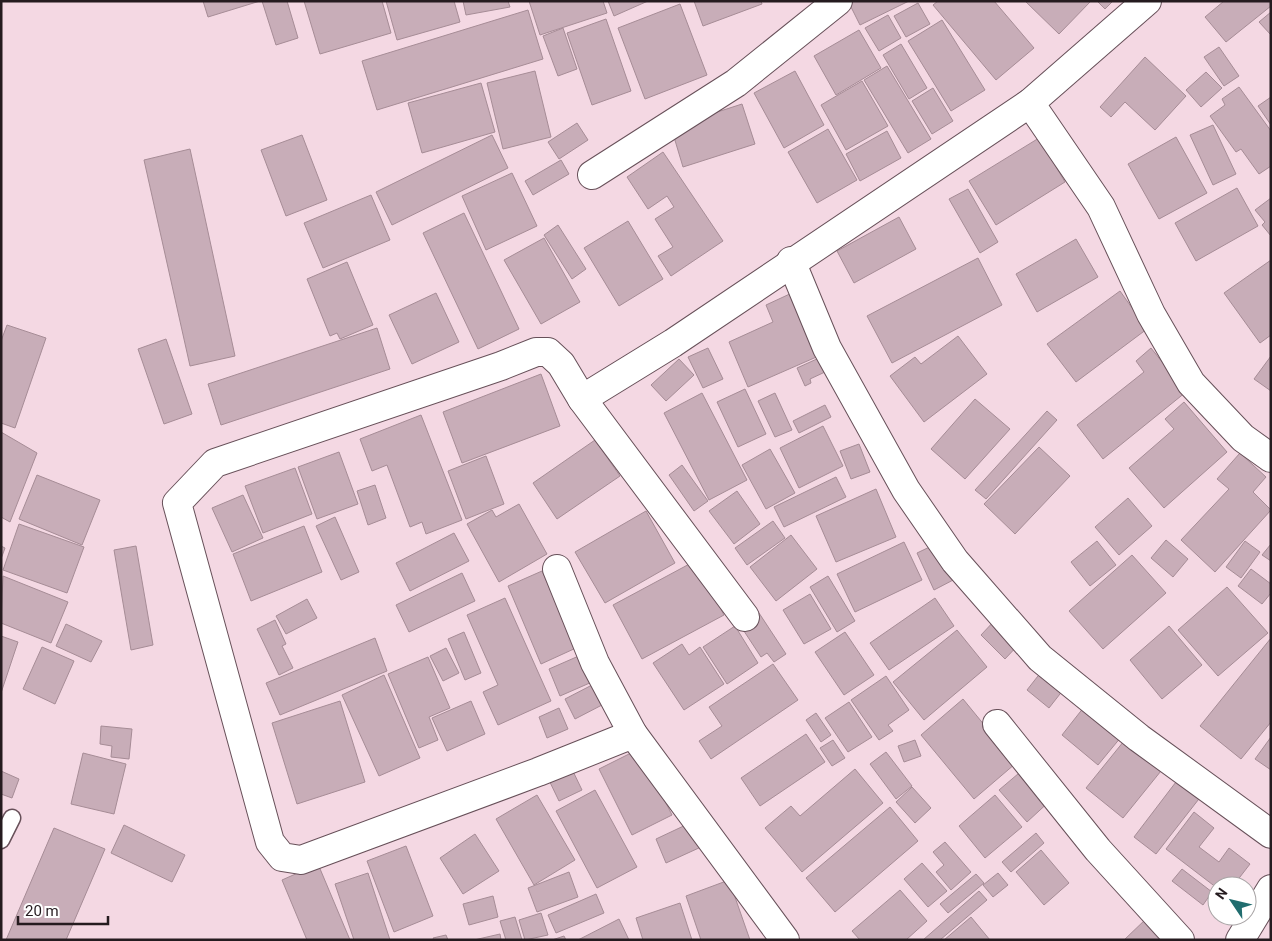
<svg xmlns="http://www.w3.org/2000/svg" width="1272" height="941" font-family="Roboto,sans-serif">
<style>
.building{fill:#c8adb8;stroke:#a68c96}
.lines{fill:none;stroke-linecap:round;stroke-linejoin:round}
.service-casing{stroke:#675059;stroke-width:19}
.minor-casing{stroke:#675059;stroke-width:30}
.service{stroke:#fff;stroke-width:16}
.minor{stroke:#fff;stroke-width:28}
</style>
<rect width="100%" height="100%" fill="#f4d8e3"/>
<g class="building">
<path d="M203,1H260L208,17Z"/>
<path d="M262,1H287L298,38L276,45Z"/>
<path d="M304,1H382L391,33L320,54Z"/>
<path d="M386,1H454L460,22L397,40Z"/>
<path d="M463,1H508L510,7L466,15Z"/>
<path d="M529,1H603L607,13L540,35Z"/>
<path d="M608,1H648L614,16Z"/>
<path d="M694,1H761L762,4L703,26Z"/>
<path d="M848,1H909L860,25Z"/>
<path d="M938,1H994L1034,48L996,80L933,5Z"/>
<path d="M1025,1H1090V2L1059,34Z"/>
<path d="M1097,1H1113L1105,9Z"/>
<path d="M1224,1H1271V6L1226,42L1205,17Z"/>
<path d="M918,3L930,24L906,37L894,16Z"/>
<path d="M680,4L707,75L645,99L618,28Z"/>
<path d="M528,10L543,59L377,110L362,61Z"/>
<path d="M1271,12V35L1259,22Z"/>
<path d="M888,15L901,38L879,51L865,28Z"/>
<path d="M606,19L631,91L592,105L567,33Z"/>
<path d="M942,20L985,90L951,111L908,41Z"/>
<path d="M563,28L577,69L558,76L543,36Z"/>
<path d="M859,30L881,68L836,95L814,56Z"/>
<path d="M901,44L927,88L909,99L883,55Z"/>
<path d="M1219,47L1239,76L1224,86L1204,57Z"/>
<path d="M1145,57L1186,96L1155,130L1125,102L1111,117L1100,107Z"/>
<path d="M887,66L931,139L908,153L864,80Z"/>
<path d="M535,71L551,137L503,149L487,83Z"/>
<path d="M795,71L824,125L784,148L754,93Z"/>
<path d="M1206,72L1222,88L1201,107L1186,90Z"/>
<path d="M862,81L888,126L846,150L821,105Z"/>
<path d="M481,83L495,132L422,153L408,103Z"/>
<path d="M1239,87L1271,131V166L1259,174L1241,149L1236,152L1210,116L1225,105L1222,99Z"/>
<path d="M933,88L953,121L932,134L912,101Z"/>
<path d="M1271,97V125L1258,106Z"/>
<path d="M742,104L755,144L683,167L671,127Z"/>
<path d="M577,123L588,140L559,159L548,142Z"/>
<path d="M1213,125L1236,174L1213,185L1190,135Z"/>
<path d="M828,129L857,180L817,203L788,152Z"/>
<path d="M887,131L901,158L860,181L846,154Z"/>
<path d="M302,135L327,200L286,216L261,150Z"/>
<path d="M492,135L508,168L392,225L376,192Z"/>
<path d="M1176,137L1207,193L1159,219L1128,164Z"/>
<path d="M1039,138L1065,182L996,225L969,181Z"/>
<path d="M190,149L235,356L190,366L144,160Z"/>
<path d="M663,152L723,241L671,276L658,256L673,247L655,219L674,207L667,196L648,209L627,177Z"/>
<path d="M561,160L569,174L533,195L525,181Z"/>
<path d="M512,173L537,226L486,250L462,196Z"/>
<path d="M1237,188L1258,226L1196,261L1175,223Z"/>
<path d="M968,189L998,242L980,253L949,199Z"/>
<path d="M371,195L390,240L323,268L304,223Z"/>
<path d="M1271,198V236L1262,225L1265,222L1255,210Z"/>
<path d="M464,213L519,329L478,349L423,233Z"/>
<path d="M899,217L916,249L854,283L837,251Z"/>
<path d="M628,221L663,279L619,306L584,248Z"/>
<path d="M558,225L586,269L572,279L544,235Z"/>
<path d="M544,238L580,302L541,324L504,260Z"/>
<path d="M1076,239L1098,277L1037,312L1016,274Z"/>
<path d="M978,258L1002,305L892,363L867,316Z"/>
<path d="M1271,260V335L1260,343L1224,293Z"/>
<path d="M347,262L373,325L340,339L337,333L330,336L307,279Z"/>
<path d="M1120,291L1147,329L1076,382L1047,344Z"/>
<path d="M794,292L821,355L748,387L729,342L773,322L766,305Z"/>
<path d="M436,293L459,342L412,364L389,315Z"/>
<path d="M7,325L46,338L15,428L1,423V341Z"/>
<path d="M377,328L390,369L221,425L208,384Z"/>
<path d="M958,336L987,374L924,422L890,376L915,357L921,364Z"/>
<path d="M166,339L192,414L164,424L138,349Z"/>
<path d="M708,348L723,379L703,388L688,357Z"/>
<path d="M1151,348L1186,392L1103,459L1077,425L1144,372L1136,361Z"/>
<path d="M1271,356V391L1254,379Z"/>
<path d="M819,358L825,372L810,379L811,383L805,386L797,368Z"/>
<path d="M679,359L694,375L666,401L651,385Z"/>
<path d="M541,374L560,426L462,463L443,412Z"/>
<path d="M745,389L766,434L738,447L717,402Z"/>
<path d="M702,393L747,480L709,500L664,413Z"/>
<path d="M775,393L792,430L775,437L758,401Z"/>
<path d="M975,399L1010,429L965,479L931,449Z"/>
<path d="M1184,402L1227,452L1164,508L1129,468L1174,429L1165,419Z"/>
<path d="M825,405L831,417L799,433L793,421Z"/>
<path d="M1047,411L1057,420L986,499L975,490Z"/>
<path d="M421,415L462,520L426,534L422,522L410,527L387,465L372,471L360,439Z"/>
<path d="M823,426L843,466L799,488L780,448Z"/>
<path d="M1,432L37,453L10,522L1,517Z"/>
<path d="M595,440L620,476L557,519L533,483Z"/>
<path d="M859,444L870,472L851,479L840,451Z"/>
<path d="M1039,447L1070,476L1015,534L984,504Z"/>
<path d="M770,449L795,493L766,509L742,465Z"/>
<path d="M339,452L358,504L317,519L298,467Z"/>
<path d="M1240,453L1266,477L1253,492L1271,510L1215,572L1181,540L1229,489L1217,479Z"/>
<path d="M486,456L504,504L466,519L448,471Z"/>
<path d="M682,465L708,501L694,511L669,475Z"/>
<path d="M295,468L312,514L263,533L245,486Z"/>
<path d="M37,475L100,500L82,545L19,519Z"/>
<path d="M836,477L846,497L784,527L774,507Z"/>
<path d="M375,485L386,518L368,525L357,491Z"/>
<path d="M876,489L896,537L836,562L816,516Z"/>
<path d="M737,491L760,524L734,544L709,511Z"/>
<path d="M243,495L263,538L232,552L212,508Z"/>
<path d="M1128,498L1152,526L1119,555L1095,527Z"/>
<path d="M519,504L547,554L499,582L467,524L492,510L496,517Z"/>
<path d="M646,511L675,563L605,603L575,552Z"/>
<path d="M335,517L359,572L341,580L316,526Z"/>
<path d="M773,521L785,538L747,565L735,548Z"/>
<path d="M19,524L84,547L67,593L3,570Z"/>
<path d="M304,526L322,572L251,601L233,554Z"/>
<path d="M454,533L469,561L410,591L396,563Z"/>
<path d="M791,535L817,569L776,601L750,567Z"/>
<path d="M1166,540L1188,559L1173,577L1151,558Z"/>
<path d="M1097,541L1116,565L1090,586L1071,562Z"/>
<path d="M1245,541L1260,552L1241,578L1226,567Z"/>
<path d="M904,542L922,580L855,612L837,574Z"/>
<path d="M940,542L957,578L934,590L917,553Z"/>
<path d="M1271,544V561L1262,555Z"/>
<path d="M1,546L5,548L1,559Z"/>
<path d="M136,546L153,645L131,650L114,550Z"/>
<path d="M1132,555L1166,593L1103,649L1069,611Z"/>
<path d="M695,561L724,615L642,659L613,605Z"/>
<path d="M1251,569L1271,584V593L1262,604L1238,586Z"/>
<path d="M542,571L576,648L541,664L508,586Z"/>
<path d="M462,573L475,601L409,632L396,605Z"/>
<path d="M3,576L68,602L51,643L1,623Z"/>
<path d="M828,576L855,621L837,632L810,587Z"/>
<path d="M1227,587L1268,633L1218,676L1178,630Z"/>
<path d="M810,594L831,629L804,644L783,610Z"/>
<path d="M505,598L551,701L498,725L483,692L498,685L467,615Z"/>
<path d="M935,598L954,626L889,670L870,643Z"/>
<path d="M307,599L317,618L286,634L276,616Z"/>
<path d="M759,613L786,654L774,662L767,653L761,657L740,625Z"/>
<path d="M996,619L1020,643L1005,659L981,635Z"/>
<path d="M275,620L286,644L282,646L293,668L279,675L257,629Z"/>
<path d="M66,624L102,641L91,662L56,646Z"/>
<path d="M735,626L758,663L727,684L703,647Z"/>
<path d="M1169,626L1202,665L1162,699L1130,660Z"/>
<path d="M957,630L987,667L924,720L893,682Z"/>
<path d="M464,632L481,673L465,680L448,639Z"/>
<path d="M845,632L874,675L844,695L815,652Z"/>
<path d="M1,636L18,642L1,693Z"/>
<path d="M375,638L387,671L280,715L266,683Z"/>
<path d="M1271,638V722L1241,759L1200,726Z"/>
<path d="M682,644L689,655L700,647L724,684L684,710L653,663Z"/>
<path d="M42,647L74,661L55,704L23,689Z"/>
<path d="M446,648L459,673L443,681L430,656Z"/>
<path d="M581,655L592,682L560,696L549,669Z"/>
<path d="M428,657L450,708L429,717L438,740L419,748L388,674Z"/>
<path d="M773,664L798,700L711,759L699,741L722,726L709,707Z"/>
<path d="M1045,667L1067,685L1049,708L1027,690Z"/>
<path d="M384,675L420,758L379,776L342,695Z"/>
<path d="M886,676L909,710L888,725L893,731L879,740L851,700Z"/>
<path d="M592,685L602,705L575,719L565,699Z"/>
<path d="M963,699L990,732L1022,758L974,799L921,735Z"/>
<path d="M340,701L365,782L297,804L272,723Z"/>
<path d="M471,701L485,734L447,751L432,718Z"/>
<path d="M849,702L872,737L848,752L825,718Z"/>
<path d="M1084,707L1126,731L1098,765L1062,735Z"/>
<path d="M559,708L568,729L547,738L539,717Z"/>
<path d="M816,713L831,735L821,742L806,720Z"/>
<path d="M101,726L132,729L129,759L111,757L112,746L100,744Z"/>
<path d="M806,734L825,762L760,806L741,778Z"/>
<path d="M1128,736L1165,766L1123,818L1086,788Z"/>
<path d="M1271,737V770L1255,759Z"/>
<path d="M833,740L845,758L832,766L820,748Z"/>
<path d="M915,740L921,756L904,762L898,746Z"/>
<path d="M639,749L672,815L632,835L599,769Z"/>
<path d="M886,752L912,786L896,799L870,764Z"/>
<path d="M83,753L126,764L114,814L71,804Z"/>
<path d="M569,763L582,790L559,801L546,774Z"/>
<path d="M1025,768L1052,799L1027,822L999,790Z"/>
<path d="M855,769L883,803L802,872L765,828L791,806L800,816Z"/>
<path d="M1,771L19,779L12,798L1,794Z"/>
<path d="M1179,778L1202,795L1156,854L1134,837Z"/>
<path d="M912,787L931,808L915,823L896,802Z"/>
<path d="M595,790L637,867L597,888L556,811Z"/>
<path d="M537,795L575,860L534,885L496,819Z"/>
<path d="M995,795L1022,827L985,858L959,826Z"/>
<path d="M890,807L918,841L835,912L806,878Z"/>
<path d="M1194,812L1214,828L1199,847L1219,862L1229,848L1250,864L1233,886H1217V888L1166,849Z"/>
<path d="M690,823L701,847L666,863L656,839Z"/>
<path d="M124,825L185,855L172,882L111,853Z"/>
<path d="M54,828L105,849L66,940H6Z"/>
<path d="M1036,833L1044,843L1011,872L1002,862Z"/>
<path d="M475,834L499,871L463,894L440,858Z"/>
<path d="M945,842L971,872L951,890L936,872L944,865L933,852Z"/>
<path d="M406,846L433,916L394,932L367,861Z"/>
<path d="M1041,850L1069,883L1044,905L1016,872Z"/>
<path d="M922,863L947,891L928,907L904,879Z"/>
<path d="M318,864L350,940H307L282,880Z"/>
<path d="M1182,869L1212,892L1203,905L1172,881Z"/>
<path d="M569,872L578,897L537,912L528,888Z"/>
<path d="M368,873L390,940H354L335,884Z"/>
<path d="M998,873L1008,885L993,897L983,885Z"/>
<path d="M976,874L984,883L948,913L940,904Z"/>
<path d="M729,880L750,940H701L686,896Z"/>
<path d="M900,890L927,921L906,940H860L852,931Z"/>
<path d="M979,891L987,900L940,940H923Z"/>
<path d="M596,894L604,913L556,933L548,915Z"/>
<path d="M493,896L498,917L469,925L463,904Z"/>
<path d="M680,903L692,940H643L636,918Z"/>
<path d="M541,913L548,935L525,940L519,920Z"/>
<path d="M515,917L522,940H506L500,921Z"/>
<path d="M971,917L990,940H944Z"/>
<path d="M1147,918L1168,940H1124Z"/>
<path d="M619,919L629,940H578Z"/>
<path d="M500,934L501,940H474Z"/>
<path d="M446,935L448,940H434L433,938Z"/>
<path d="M564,936L566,940H552Z"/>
</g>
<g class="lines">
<g class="service-casing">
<path id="service" d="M1,840L12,818"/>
</g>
<g class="minor-casing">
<g id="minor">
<path d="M1030,103L1101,207L1151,314L1191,383L1243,438L1271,458"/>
<path d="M592,175L736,83L838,1"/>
<path d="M791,261L827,348L906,490L955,561L1040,658L1139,738L1271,834"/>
<path d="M582,399L745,617"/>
<path d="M557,569L595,663L633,734L785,940"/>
<path d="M997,724L1098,850L1180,940"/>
<path d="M633,734L538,772L301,860L282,857L270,842L177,503L215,463L501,366L536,352H548L561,364L582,399L673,343L1030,103L1147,1"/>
<path d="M1240,940L1271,889"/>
</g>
</g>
<use href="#service" class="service"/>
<use href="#minor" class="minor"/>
</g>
<rect width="1272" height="941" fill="none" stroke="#251b1f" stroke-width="5"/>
<g transform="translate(1232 901) rotate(305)"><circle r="24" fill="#ffffff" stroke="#a8a4a5"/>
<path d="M0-4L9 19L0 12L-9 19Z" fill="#216d6f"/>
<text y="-8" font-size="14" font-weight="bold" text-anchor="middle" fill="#251b1f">N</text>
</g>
<path d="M18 916v8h90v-8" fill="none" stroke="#251b1f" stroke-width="2.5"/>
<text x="25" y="916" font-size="15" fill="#251b1f" stroke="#ffffff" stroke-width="4" paint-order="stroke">20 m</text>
</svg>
